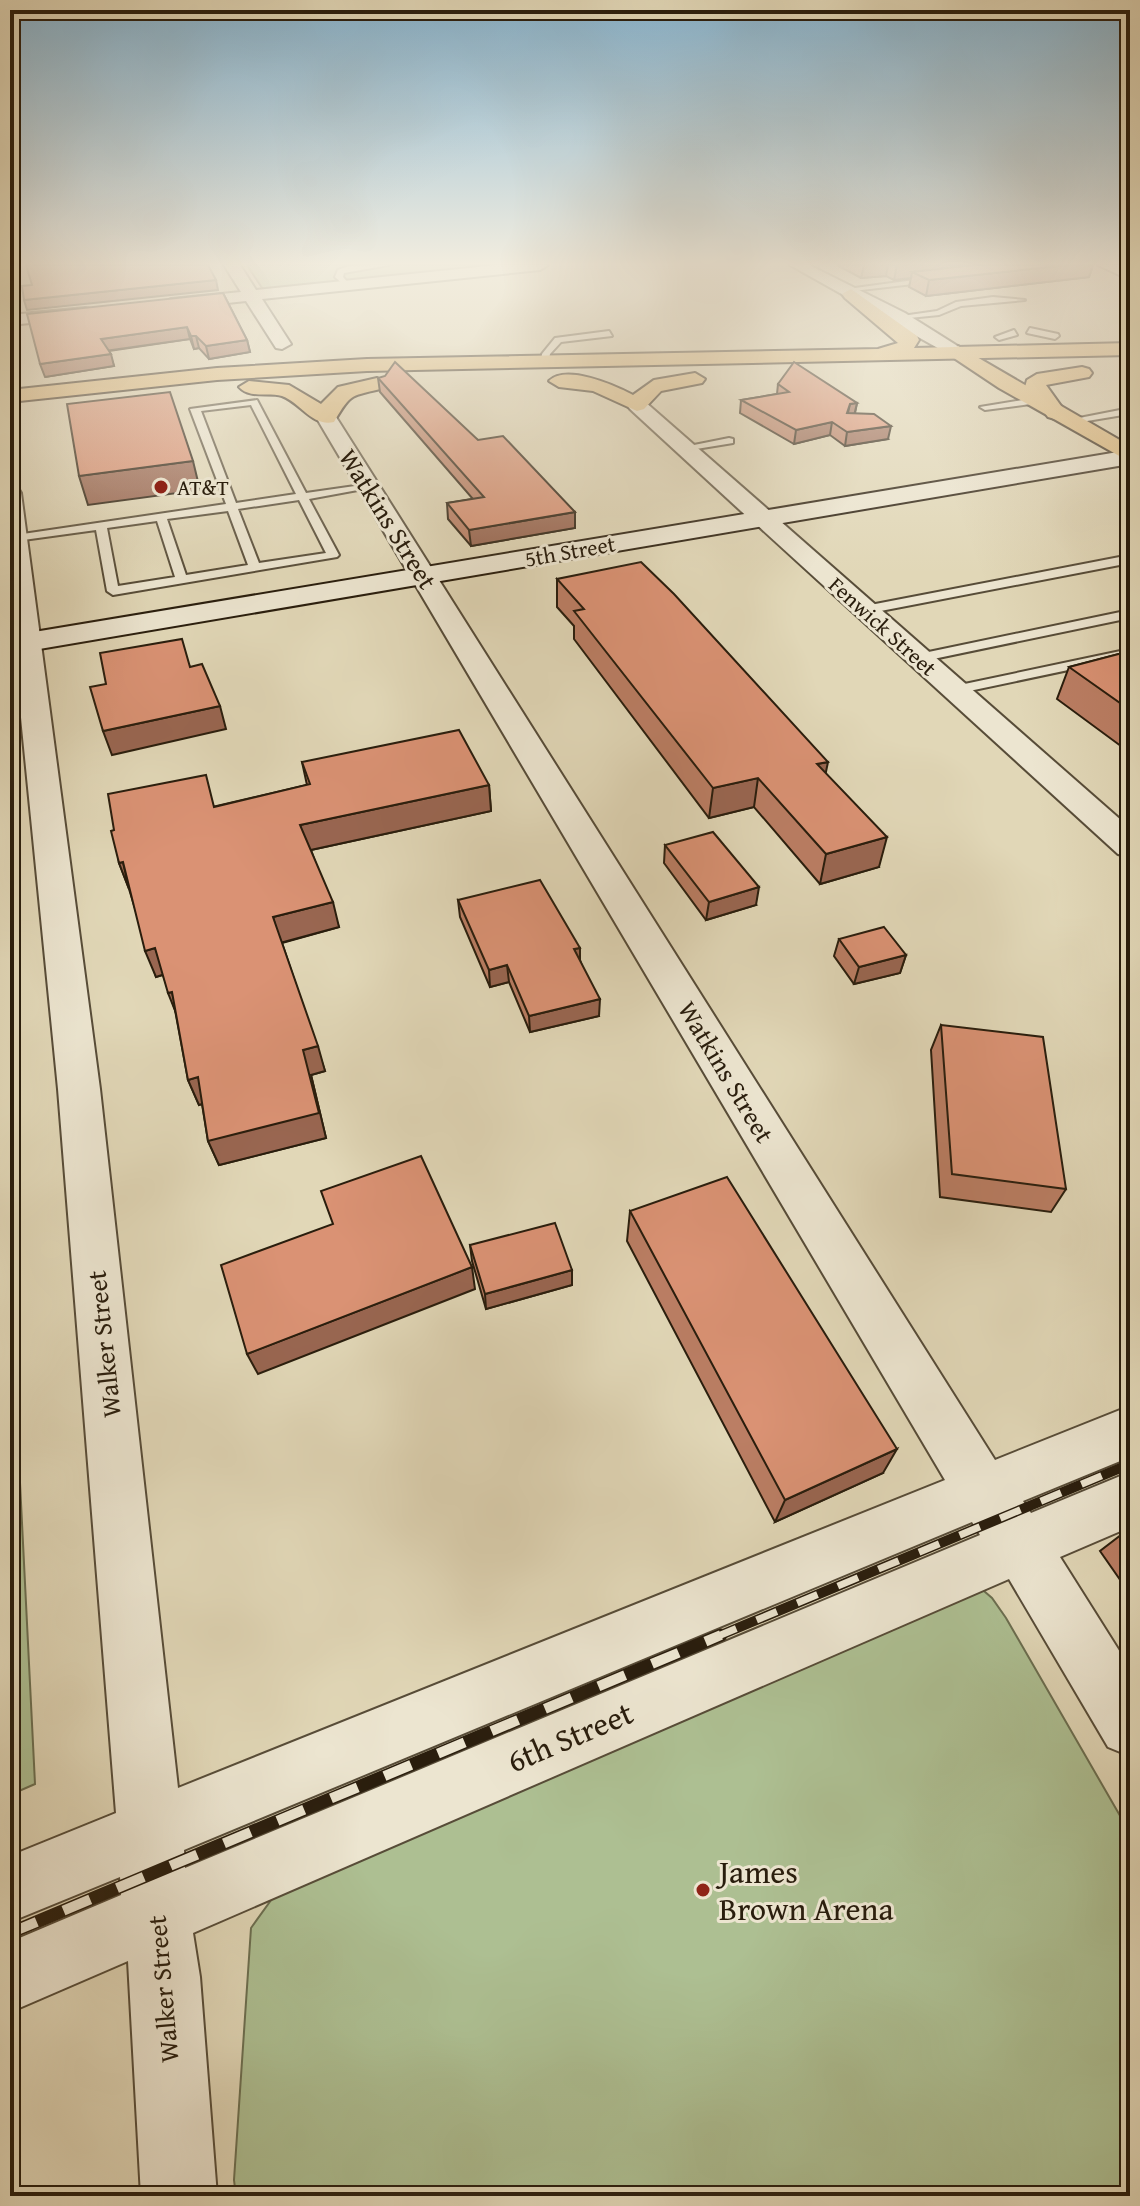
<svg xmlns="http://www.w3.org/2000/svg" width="1140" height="2206" font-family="'Gentium Book Plus',serif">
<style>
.green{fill:#adbf92;stroke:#6b6e50;stroke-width:2}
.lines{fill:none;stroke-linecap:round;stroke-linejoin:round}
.service-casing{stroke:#574c38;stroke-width:4}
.minor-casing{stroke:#574c38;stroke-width:4}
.tertiary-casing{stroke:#574c38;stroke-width:4}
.secondary-casing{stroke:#291d0d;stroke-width:4}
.primary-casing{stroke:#291d0d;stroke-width:4}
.trunk-casing{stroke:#291d0d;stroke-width:4}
.service{fill:#ece5d0;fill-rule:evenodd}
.minor{fill:#ece5d0;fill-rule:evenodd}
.tertiary{fill:#ece5d0;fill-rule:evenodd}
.secondary{fill:#ece5d0;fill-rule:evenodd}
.primary{fill:#e0bc7c;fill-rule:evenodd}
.trunk{fill:#e0bc7c;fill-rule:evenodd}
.rail-far1-casing{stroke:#291d0d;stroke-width:10}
.rail-casing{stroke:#291d0d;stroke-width:13}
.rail-far1{stroke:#ece5d0;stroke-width:7;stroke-dasharray:22;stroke-linecap:butt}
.rail{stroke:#ece5d0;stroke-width:10;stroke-dasharray:29;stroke-linecap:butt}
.wall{fill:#bb7e64;stroke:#291d0d;stroke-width:2}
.shaded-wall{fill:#996651;stroke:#291d0d;stroke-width:2}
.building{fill:#da9274;stroke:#291d0d;stroke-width:2}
.poi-dot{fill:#8f2418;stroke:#ece5d0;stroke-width:3}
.labels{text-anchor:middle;stroke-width:6;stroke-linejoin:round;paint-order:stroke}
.far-poi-label{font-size:22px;fill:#291d0d;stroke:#ece5d0;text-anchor:start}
.far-street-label{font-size:22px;fill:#291d0d;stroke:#ece5d0}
.street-label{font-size:26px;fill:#291d0d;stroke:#ece5d0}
.near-street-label{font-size:32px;fill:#291d0d;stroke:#ece5d0}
.near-poi-label{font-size:32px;fill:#291d0d;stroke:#ece5d0;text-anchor:start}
</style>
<rect width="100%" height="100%" fill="#e1d7b7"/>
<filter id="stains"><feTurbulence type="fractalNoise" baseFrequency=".0025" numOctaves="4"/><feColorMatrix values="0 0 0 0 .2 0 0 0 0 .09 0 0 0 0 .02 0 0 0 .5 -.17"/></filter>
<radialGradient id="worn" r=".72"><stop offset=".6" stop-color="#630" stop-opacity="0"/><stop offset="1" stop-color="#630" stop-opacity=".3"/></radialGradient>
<g class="green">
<path d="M247,265H505L267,290L262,288Z"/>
<path d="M10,1282L35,1784L10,1795Z"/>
<path d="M977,1585L992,1598L1006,1618L1130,1833V2196H236L234,2180L251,1928L287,1878Z"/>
</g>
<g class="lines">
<g class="service-casing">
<g id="service">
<path d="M389,265L344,273L343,277L350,285L346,287L335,277L338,270L349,266Z"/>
<path d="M936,277L939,281L844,292L840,290Z"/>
<path d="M993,297L1025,300L961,306L939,315L899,319L895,317L937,311L956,302Z"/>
<path d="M1030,328L1058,334L1059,336L1055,339L1027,333Z"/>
<path d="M1014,330L1017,335L999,340L995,337Z"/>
<path d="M609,331L612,336L561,342L550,354L548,363L541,361L542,354L555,338Z"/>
<path d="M1035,398L1038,403L985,410L980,407Z"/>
<path d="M257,400L306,493L369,484L374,487L309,499L339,555L337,557L113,595L107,591L96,530L16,541L10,538L16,535L226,504L190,409ZM251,405L296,494L236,503L201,411ZM299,500L326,553L259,563L238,509ZM228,511L248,565L186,575L167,519ZM157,521L175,577L118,586L107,528Z"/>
<path d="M1120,410L1123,415L1069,424L1064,421Z"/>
<path d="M729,438L733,439V443L684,451L679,448Z"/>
<path d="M1130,555V563L865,614L859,610L865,606Z"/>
<path d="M1130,610V618L919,662L912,658L919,654Z"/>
<path d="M1130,649V657L955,694L948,690L955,686Z"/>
</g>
</g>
<g class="minor-casing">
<g id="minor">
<path d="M224,265H240L256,290L498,265H548L540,270L262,299L291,344L282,349L276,348L246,301L171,309L163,304L171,299L241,292Z"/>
<path d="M790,265H809L905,313L967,352L958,357L952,356Z"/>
<path d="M1098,265H1119L1130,269V280Z"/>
<path d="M85,308L91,309L94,313L91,317L10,325V315Z"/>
<path d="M326,411L336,417L995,1460L1130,1406V1457L1023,1501L1031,1513L1130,1472V1527L1060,1557L1130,1668V1756L1108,1747L1009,1579L193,1933L200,1977L217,2196H141L128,1961L10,2012V1942L121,1895L120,1877L10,1922V1856L116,1813L58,1089L10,607V486L18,488L21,493L100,1089L178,1788L945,1480L316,417ZM972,1522L980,1535L185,1868L184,1850Z"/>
<path d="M763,511L771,513L1130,828V857L1118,854L755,523L751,518L755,513Z"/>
</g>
</g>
<g class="tertiary-casing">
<path id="tertiary" d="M637,399L644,401L772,513L775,518L772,523H754L630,409L627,405Z"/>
</g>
<g class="secondary-casing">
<path id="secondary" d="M1130,450V464L10,654V636Z"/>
</g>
<g class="primary-casing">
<path id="primary" d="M958,346L1130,446V462L999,388L951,356L948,352Z"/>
</g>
<g class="trunk-casing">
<g id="trunk">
<path d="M851,289L917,336L919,340L914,348L1130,343V355L367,371L217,380L10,402V390L217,368L367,359L878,349L898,343L845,298L842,294Z"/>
<path d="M1082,367L1089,369L1092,373L1089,377L1046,385L1066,413L1055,419L1048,417L1025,387L1027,380L1037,374Z"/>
<path d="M695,373L705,379L702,383L661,391L644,409L637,411L593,391L559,387L549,381C566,364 614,385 633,395L654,380Z"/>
<path d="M377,378L387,384L384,388C351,397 352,391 334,422C312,427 301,403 282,396C268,392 250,399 239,387L249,381L289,385L321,404L338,387Z"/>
</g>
</g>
<use href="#service" class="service"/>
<use href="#minor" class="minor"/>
<use href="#tertiary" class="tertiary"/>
<use href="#secondary" class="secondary"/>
<use href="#primary" class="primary"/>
<use href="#trunk" class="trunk"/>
<g class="rail-far1-casing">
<path id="rail-far1" d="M716,1637L1130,1464"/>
</g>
<g class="rail-casing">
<path id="rail" d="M10,1933L721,1635"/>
</g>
<use href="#rail-far1" class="rail-far1"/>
<use href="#rail" class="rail"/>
</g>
<g class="wall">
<path d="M837,265H1093L1089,277L926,296L909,287L911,278L894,280L886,276L861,278Z"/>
<path d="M223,293L247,340L250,352L209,359L199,348L194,349L190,339L109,351L114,366L45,377Z"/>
<path d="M378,378L478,440L575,512V528L471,546L448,519L447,503L473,499L380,392Z"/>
<path d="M778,384L857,403L855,413L888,439L845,446L830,435L794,444L740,413L741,400L777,394Z"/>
<path d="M1130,392V406L1126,404Z"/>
<path d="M557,579L825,773L879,867L820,884L754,807L709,818L574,639V626L557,607Z"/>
<path d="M1130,651V776L1121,769L1129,752L1057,699L1069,667Z"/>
<path d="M302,762L489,785L491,811L311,850L339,927L282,943L325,1071L311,1075L326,1138L219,1165L208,1141L202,1104L199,1105L188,1080L175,1010L163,975L156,977L129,889L119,863L114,830L307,785Z"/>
<path d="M665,845L756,905L706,920L664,863Z"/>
<path d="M458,900L580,960L599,1016L530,1032L509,982L490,987L460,917Z"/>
<path d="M839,939L906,955L900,973L854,984L834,956Z"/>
<path d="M941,1025L1066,1189L1051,1212L940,1197L931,1050Z"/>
<path d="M630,1211L883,1473L775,1522L627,1241Z"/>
<path d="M470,1245L572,1270V1285L486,1309L472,1261Z"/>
<path d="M1130,1528V1594L1100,1551Z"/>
</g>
<g class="shaded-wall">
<path d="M864,265H888L886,276L861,278Z"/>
<path d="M897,265H977L912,272L911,278L894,280Z"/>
<path d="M1068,265H1093L1089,277L926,296L929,280Z"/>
<path d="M216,280L218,290L27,310L24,300Z"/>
<path d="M187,327L190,339L105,351L101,339Z"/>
<path d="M191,336H196L199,348L194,349Z"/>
<path d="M247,340L250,352L209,359L206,346Z"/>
<path d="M111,354L114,366L45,377L40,364Z"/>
<path d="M857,403L854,416L845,426L850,404Z"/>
<path d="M832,422L830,435L794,444L796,430Z"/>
<path d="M891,426L888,439L845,446L847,432Z"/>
<path d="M193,461L200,490L88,505L79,476Z"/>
<path d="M575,512V528L471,546L469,530Z"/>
<path d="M220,706L226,729L112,755L103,731Z"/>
<path d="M828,762L822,791L817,764Z"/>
<path d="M758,778L754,807L709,818L713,788Z"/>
<path d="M489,785L491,811L306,851L300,825Z"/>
<path d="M887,837L879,867L820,884L826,854Z"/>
<path d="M123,862L129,889L119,863Z"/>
<path d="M759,887L756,905L706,920L709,902Z"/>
<path d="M333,902L339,927L280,943L273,917Z"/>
<path d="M155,948L165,974L156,977L145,951Z"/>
<path d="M580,948V965L574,949Z"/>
<path d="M906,955L900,973L854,984L859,967Z"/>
<path d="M507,965L509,982L490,987L489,970Z"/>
<path d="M172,992L178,1018L168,993Z"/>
<path d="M600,999L599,1016L530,1032L529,1016Z"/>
<path d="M318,1046L325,1071L311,1075L326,1138L219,1165L208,1141L303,1050Z"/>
<path d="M198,1077L208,1102L199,1105L188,1080Z"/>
<path d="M472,1267L475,1289L258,1374L247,1354Z"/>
<path d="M572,1270V1285L486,1309L485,1294Z"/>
<path d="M897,1449L883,1473L775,1522L785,1500Z"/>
</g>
<g class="building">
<path d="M26,265H208L216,280L24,300L22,286L32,285Z"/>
<path d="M974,265H1068L929,280L912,272Z"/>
<path d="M223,293L247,340L206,346L196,336H191L187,327L101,339L111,354L40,364L27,314Z"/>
<path d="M395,362L478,440L503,436L575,512L469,530L447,503L484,497L378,378L385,376Z"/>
<path d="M794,362L857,403L850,404L847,413L874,414L891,426L847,432L832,422L796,430L741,400L789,392L778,384Z"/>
<path d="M170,392L193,461L79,476L67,404Z"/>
<path d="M641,562L674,594L828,762L817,764L887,837L826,854L758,778L713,788L574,611L584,609L557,579Z"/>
<path d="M182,639L190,667L202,664L220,706L103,731L90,687L106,684L100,653Z"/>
<path d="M1130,651V710L1069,667Z"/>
<path d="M459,730L489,785L300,825L333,902L273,917L318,1046L303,1050L319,1113L208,1141L198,1077L188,1080L172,992L168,993L155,948L145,951L123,862L119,863L111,831L114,830L108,794L206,775L214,807L310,784L302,762Z"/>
<path d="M713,832L759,887L709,902L665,845Z"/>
<path d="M540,880L580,948L574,949L600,999L529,1016L507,965L489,970L458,900Z"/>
<path d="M884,927L906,955L859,967L839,939Z"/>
<path d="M941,1025L1043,1037L1066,1189L952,1174Z"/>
<path d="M421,1156L472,1267L247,1354L221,1265L333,1224L321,1191Z"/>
<path d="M727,1177L897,1449L785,1500L630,1211Z"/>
<path d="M555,1223L572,1270L485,1294L470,1245Z"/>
</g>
<linearGradient id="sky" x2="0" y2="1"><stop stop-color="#87b6d3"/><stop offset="0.46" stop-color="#f2eddf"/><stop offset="1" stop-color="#f2eddf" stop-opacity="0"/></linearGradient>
<rect width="1140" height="574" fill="url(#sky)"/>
<g class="poi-dot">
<circle cx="161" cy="487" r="8"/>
<circle cx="703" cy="1890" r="8"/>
</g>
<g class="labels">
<g class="far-poi-label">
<text x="177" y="495">AT&amp;T</text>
</g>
<g class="far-street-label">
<text transform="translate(570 551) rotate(-10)" y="8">5th Street</text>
<text transform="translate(883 626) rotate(42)" y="8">Fenwick Street</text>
</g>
<g class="street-label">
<text transform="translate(388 519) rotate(58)" y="9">Watkins Street</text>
<text transform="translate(726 1072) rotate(59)" y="9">Watkins Street</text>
<text transform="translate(104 1344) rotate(-96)" y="9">Walker Street</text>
<text transform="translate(163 1989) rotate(-95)" y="9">Walker Street</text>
</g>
<g class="near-street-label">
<text transform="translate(570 1737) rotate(-23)" y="11">6th Street</text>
</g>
<g class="near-poi-label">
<text x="719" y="1883">James<tspan x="719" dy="37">Brown Arena</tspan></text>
</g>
</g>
<rect width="1140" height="2206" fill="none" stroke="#e1d7b7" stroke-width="40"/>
<rect x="12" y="12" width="1116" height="2182" fill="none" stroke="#291d0d" stroke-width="4"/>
<rect x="20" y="20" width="1100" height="2166" fill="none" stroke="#291d0d" stroke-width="2"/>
<rect width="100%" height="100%" filter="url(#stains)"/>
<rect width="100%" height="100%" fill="url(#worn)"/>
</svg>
